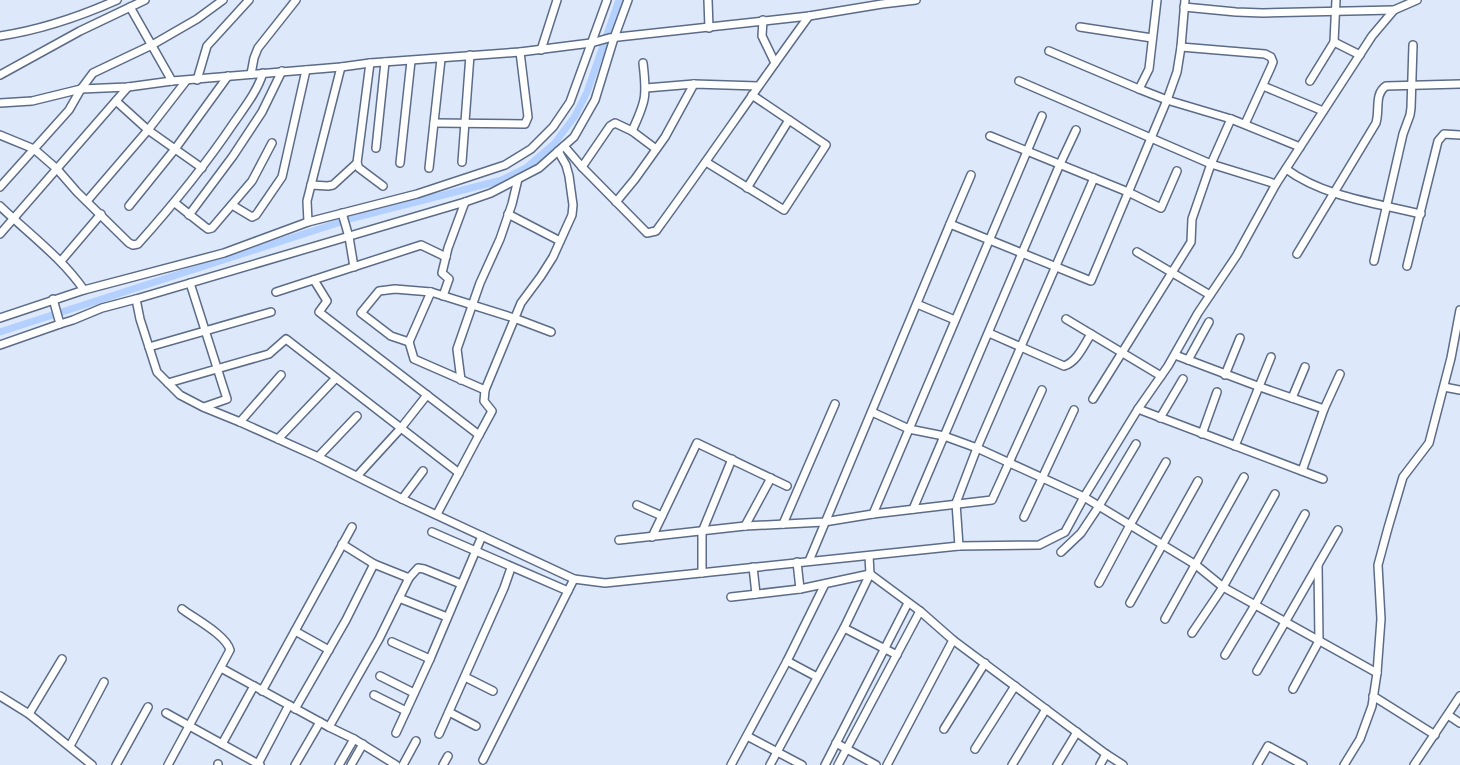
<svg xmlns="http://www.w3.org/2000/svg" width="1460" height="765" font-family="Barlow,sans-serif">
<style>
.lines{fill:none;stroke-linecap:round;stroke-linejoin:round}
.canal{stroke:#b4d0fe;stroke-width:7}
.minor-casing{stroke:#5c6c86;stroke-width:10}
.minor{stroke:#fff;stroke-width:7}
</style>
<rect width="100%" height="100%" fill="#dde8fb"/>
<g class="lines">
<path class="canal" d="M0,332L353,218L502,180L526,168L554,144L575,116L587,92L619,0"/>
<g class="minor-casing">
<g id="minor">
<path d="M708,0L709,28"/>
<path d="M130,7L172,81"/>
<path d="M1184,7L1236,12L1263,13L1394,10"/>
<path d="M763,20L762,36L775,63"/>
<path d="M1080,27L1152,38"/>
<path d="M0,36C40,30 81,16 117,0"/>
<path d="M1334,42L1360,55"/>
<path d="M1181,47L1265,54L1271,57L1273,62L1271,67L1245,124"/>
<path d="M541,50L557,0"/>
<path d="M1049,51L1139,89L1149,69L1157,0"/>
<path d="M370,63L357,163L359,168L383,186"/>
<path d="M251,74L254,58L258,48L296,0"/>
<path d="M0,75L80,31L145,0"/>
<path d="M197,80L207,46L249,0"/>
<path d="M1019,81L1211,164L1276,184"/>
<path d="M1310,81L1334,42L1336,0"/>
<path d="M1263,86L1323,111"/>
<path d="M646,88L694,84L758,86"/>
<path d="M1139,89L1167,100L1231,119L1300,147"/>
<path d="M116,101L148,130L202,168"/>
<path d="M0,103L32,101L81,89L128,87L172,81L341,67L370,63L520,52L591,43L609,38L809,16L882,4L916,0"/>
<path d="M434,123L525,124L528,117L520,52"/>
<path d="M632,131C646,101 647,96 643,63"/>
<path d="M0,135L34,149L57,169L77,192L129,243L133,245L138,244C172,206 204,167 233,124C244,108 257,92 263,73"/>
<path d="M990,136L1128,192L1161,208L1177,171"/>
<path d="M564,146L582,167L647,233L656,231C708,160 757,87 809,16"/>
<path d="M376,148L385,62"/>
<path d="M462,162L470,55"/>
<path d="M706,162L784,210L826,145L752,95"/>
<path d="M400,163L411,61"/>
<path d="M582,167L610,126L615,123L632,131L656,149"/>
<path d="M429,168L441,59"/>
<path d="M1286,169C1324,197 1376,203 1421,214"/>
<path d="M311,185L328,186L333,185L357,163"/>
<path d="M0,187L69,110L81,89L93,73L152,45L197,19L223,0"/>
<path d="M747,188L789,120"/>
<path d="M87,201L148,130L186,81"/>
<path d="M616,202L635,179L665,137L694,84"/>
<path d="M175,203L204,226L208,229L212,228L252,181L272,143"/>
<path d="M232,205L252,217L256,215L282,177L306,70"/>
<path d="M0,206C29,234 61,257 84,290"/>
<path d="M129,206L175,149L228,76"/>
<path d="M342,213L349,237L354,267"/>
<path d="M508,214L560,241"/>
<path d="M189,215L233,156L262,112L282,71"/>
<path d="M308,222L307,201L341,67"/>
<path d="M950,224L971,175"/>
<path d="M0,234L128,87"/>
<path d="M1137,252L1210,295"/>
<path d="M1297,254L1376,123C1380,110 1374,94 1386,86L1460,84"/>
<path d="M61,261L101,214"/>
<path d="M1374,261L1403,134L1410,115L1411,108L1413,45"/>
<path d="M1407,266L1438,141L1444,134L1460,135"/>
<path d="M314,280L327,301L319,312L479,435L492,411L484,401L485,390L521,303L541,276L553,257L572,215L573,205L569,176L566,165L558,151"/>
<path d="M190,283L227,399L204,407"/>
<path d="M276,292L421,245L446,257"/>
<path d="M443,296L449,279L442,273L448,248L465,202"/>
<path d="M53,299L60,324L73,320L102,308L136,299L140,319L157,372L180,395L203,407L240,422L318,457L402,499L574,579L605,583L959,546L1039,545L1065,532L1084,497L1138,409L1168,366L1198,313L1237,255L1276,184L1372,36L1394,10L1417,0"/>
<path d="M136,299L465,202L491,193L539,168L574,137L595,100L614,38L628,0"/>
<path d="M917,304L955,320"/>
<path d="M0,318L84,290L224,253L308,222L417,194L505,165L531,149L553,127L570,102L607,0"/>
<path d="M1066,319L1161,376"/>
<path d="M989,333L1064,366C1077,362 1084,345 1091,334"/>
<path d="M409,342L431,292"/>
<path d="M0,345L60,324"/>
<path d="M149,347L271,312"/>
<path d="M1175,355L1260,387L1324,409L1340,374"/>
<path d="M1188,360L1209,322"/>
<path d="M1225,375L1240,338"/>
<path d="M461,380L457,349L480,283L500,239L512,204L518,179"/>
<path d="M168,383L269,354L286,339L459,473"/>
<path d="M1444,387L1460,390"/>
<path d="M485,390L414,359L409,342L391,336L361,313L379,291L395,289L431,292L514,318L551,332"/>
<path d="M1292,398L1305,367"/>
<path d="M1093,399L1191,242L1192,219L1211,164L1231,119"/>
<path d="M1138,409L1323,479"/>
<path d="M872,412L909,429L944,436L977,448L1084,497L1196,565L1223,587L1377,673"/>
<path d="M1160,418L1183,379"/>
<path d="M240,422L281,375"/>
<path d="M1202,434L1217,392"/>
<path d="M278,439L336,378"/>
<path d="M1235,446L1271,357"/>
<path d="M318,457L357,416"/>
<path d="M1302,471L1324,409"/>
<path d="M358,475L401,428L427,395"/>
<path d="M402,499L423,471"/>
<path d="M637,505L662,516"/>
<path d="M913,509L1060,164L1076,130"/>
<path d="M437,514L479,435"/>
<path d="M873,514L1042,116"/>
<path d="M1024,517L1074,410"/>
<path d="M783,524L835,404"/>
<path d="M745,526L771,478"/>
<path d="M432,532L568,591"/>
<path d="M652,537L697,443L787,486"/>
<path d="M619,540L745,526L824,522L873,514L992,500L1042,390"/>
<path d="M959,546L956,503L977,448L1094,178"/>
<path d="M1061,552L1081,533L1099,506L1136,444"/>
<path d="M809,561L950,224L1091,281L1167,100L1177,72L1181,47L1185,0"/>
<path d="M797,562L800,589"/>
<path d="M753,567L756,594"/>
<path d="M702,573V532L732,459"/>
<path d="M409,578L418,568L424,569L461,584"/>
<path d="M1099,583L1130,525L1166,462"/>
<path d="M731,597L800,589L870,574L920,611L953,640L1106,754L1123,765"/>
<path d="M399,598L447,617"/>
<path d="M1130,603L1198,481"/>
<path d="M1165,619L1244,477"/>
<path d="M844,628L897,655"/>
<path d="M295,631L329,650"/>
<path d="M1192,633L1223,587L1275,494"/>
<path d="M392,642L430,659"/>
<path d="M1225,655L1255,605L1305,514"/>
<path d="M787,661L817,677"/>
<path d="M221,668L329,727L354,739L339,765"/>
<path d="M1257,671L1338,530"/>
<path d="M380,676L414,693"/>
<path d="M465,677L493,691"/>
<path d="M1293,689L1319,641L1318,565"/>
<path d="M262,691L352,527"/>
<path d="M374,695L406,711"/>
<path d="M0,696L29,714L92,765"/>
<path d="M1373,696L1435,735"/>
<path d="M295,709L346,620L374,564"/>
<path d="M449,712L476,726"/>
<path d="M166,713L260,765"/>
<path d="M29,714L62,659"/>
<path d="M1448,715L1460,723"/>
<path d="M329,727L379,639L409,578L374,564L342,544"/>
<path d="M944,729L985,663"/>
<path d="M396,733L430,659L482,536"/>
<path d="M439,734L504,588L511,568"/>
<path d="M747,736L802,765"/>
<path d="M354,739L396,765"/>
<path d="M836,743L876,765"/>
<path d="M222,744L254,686"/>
<path d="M70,746L104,682"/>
<path d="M975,749L1015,686"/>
<path d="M483,760L574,579"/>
<path d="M258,764L289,705"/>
<path d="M116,765L148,707"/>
<path d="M168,765L230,650C226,635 195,619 182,609"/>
<path d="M218,765V764"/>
<path d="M295,765L320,722"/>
<path d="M351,765L363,744"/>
<path d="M403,765L416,741"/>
<path d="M443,765L448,756"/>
<path d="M731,765L787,661L825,584"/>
<path d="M770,765L844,628L870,574L869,556"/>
<path d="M825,765L908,603"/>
<path d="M838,765L920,611"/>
<path d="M887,765L953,640"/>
<path d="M1012,765L1046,709"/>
<path d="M1057,765L1077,732"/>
<path d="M1100,765L1106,754"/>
<path d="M1257,765L1268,746L1303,765"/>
<path d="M1344,765L1360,739L1372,706L1377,673L1381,619L1378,565L1388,528L1403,477L1429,443L1451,358L1460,310"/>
<path d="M1414,765L1460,696"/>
</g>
</g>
<use href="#minor" class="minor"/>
</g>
</svg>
